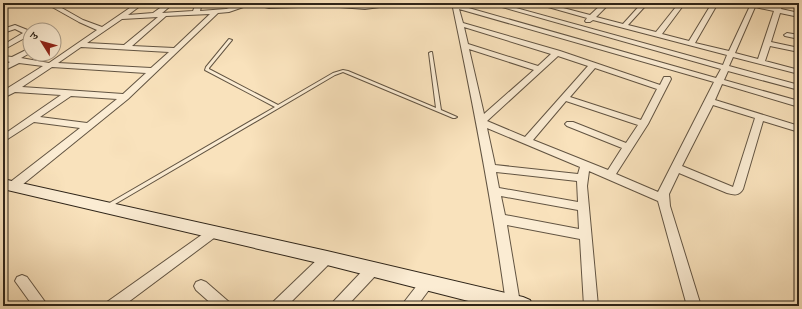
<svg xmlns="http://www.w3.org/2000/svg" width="802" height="309" font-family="'IM FELL Great Primer','Noto Serif Devanagari',serif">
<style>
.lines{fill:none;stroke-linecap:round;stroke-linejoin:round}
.lane-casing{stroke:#625442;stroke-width:2}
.street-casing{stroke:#625442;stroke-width:2}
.secondary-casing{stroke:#2f2519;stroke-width:2}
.primary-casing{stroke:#2f2519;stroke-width:2}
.lane{fill:#fbecd3;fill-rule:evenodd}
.street{fill:#fbecd3;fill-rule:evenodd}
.secondary{fill:#fbecd3;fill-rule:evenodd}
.primary{fill:#f9e2bc;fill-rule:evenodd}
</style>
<rect width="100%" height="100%" fill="#f9e2bc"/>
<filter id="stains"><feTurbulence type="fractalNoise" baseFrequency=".005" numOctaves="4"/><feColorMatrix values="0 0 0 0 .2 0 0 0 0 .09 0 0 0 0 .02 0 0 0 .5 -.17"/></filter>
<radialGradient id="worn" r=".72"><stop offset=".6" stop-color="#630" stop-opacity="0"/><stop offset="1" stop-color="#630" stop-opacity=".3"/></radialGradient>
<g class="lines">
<g class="lane-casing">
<path id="lane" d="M229,39L232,40L209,68V69L278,105L333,73L343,70L348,71L436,108L429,53L431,52H432L441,110L457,117L455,118H453L343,72L335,75L110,207H106L105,206L106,205L275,107L205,70L206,67Z"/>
</g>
<g class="street-casing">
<g id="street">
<path d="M45,3H53L83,20L102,27L137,3H144L128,15L153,13L167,3H174L162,13L193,11L196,3H202L200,11L226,9L244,3H338L365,5L397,3L394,5L365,9L327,6L269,8L252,4L229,12L218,13L128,99L17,189H9L8,186L9,183L80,128L34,122L3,142V135L61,95L15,92L3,98V91L43,66L19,63L3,71V66L10,62L3,60V56L12,57L30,48V53L21,58L49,63L97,30L79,22ZM210,14L174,48L132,46L166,16ZM158,17L124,45L87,43L122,19ZM81,47L169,52L151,68L58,63ZM52,67L146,73L123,94L22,87ZM71,96L117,99L87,123L40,117Z"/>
<path d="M452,3H458V5L716,78L721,69L488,3H498L723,65L727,55L593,20L590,22H586L585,21L587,18L534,3H544L590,15L603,3H610L596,17L623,24L642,3H648L628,25L656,32L679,3H685L662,34L689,41L712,3H718L695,43L729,51L750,6L741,3H757L775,8L777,3H783L781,9L799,13V17L780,13L771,42L799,48V52L770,46L765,61L799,70V74L733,57L729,66L799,85V90L728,71L724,80L799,101V107L722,84L715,100L799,126V132L763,121L743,189C739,196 734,195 727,193L679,173L669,194L670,206L701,306H687L658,201L589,171L587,186L598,306H584L580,239L507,225L520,303L519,306H505L506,303C492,202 473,103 452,3ZM755,7L774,11L758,59L735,53ZM459,9L714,82L658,192L616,174L648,124L671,79L670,77H664L660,85L560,51L463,23ZM464,27L551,54L538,66L468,44ZM469,49L534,70L484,114ZM558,56L588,66L525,137L487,121ZM595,68L657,89L641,120L570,97ZM566,101L638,125L626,143L573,122H567L565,124L567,126L622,148L608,170L533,140ZM713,105L755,118L733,187L682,166ZM487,128L580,167L578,174L495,165ZM496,172L577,181L578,202L499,188ZM501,196L578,210L579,229L505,215Z"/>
<path d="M15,25L30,31V35L3,50V45L23,33L15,29L3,33V29Z"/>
<path d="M787,33L799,35V39L785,36L784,35Z"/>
<path d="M54,34L57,35V37L54,38Z"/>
<path d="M214,227L218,229L220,232L218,235L123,306H105L107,302L210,229Z"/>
<path d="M327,253L331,254L333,258L331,262L287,306H271L273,302L323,254Z"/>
<path d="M372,264L377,266L378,270L377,274L347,306H331L333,302L367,266Z"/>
<path d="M22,275L27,277L48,306H33L15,281L17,277Z"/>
<path d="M427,277L432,279L434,283L417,306H401L422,279Z"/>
<path d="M201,280L206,282L229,302L231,306H214L196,290L194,286L196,282Z"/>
</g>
</g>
<g class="secondary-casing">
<path id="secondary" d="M3,179L327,251L523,297L530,300L533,306H488L327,265L3,189Z"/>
</g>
<g class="primary-casing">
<path id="primary" d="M3,3H9L4,6Z"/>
</g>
<use href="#lane" class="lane"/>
<use href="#street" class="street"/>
<use href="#secondary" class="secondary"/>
<use href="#primary" class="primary"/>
</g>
<rect width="802" height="309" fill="none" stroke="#f9e2bc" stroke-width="16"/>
<rect x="4" y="4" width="794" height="301" fill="none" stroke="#2f2519" stroke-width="2"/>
<rect x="8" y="8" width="786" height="293" fill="none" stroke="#2f2519"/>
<g transform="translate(42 42) rotate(307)"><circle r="19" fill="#fbecd3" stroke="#a99c89"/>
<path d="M0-3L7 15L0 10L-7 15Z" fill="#8f2418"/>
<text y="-6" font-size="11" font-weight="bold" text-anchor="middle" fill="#2f2519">उ</text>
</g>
<rect width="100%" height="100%" filter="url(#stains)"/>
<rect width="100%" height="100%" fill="url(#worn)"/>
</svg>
